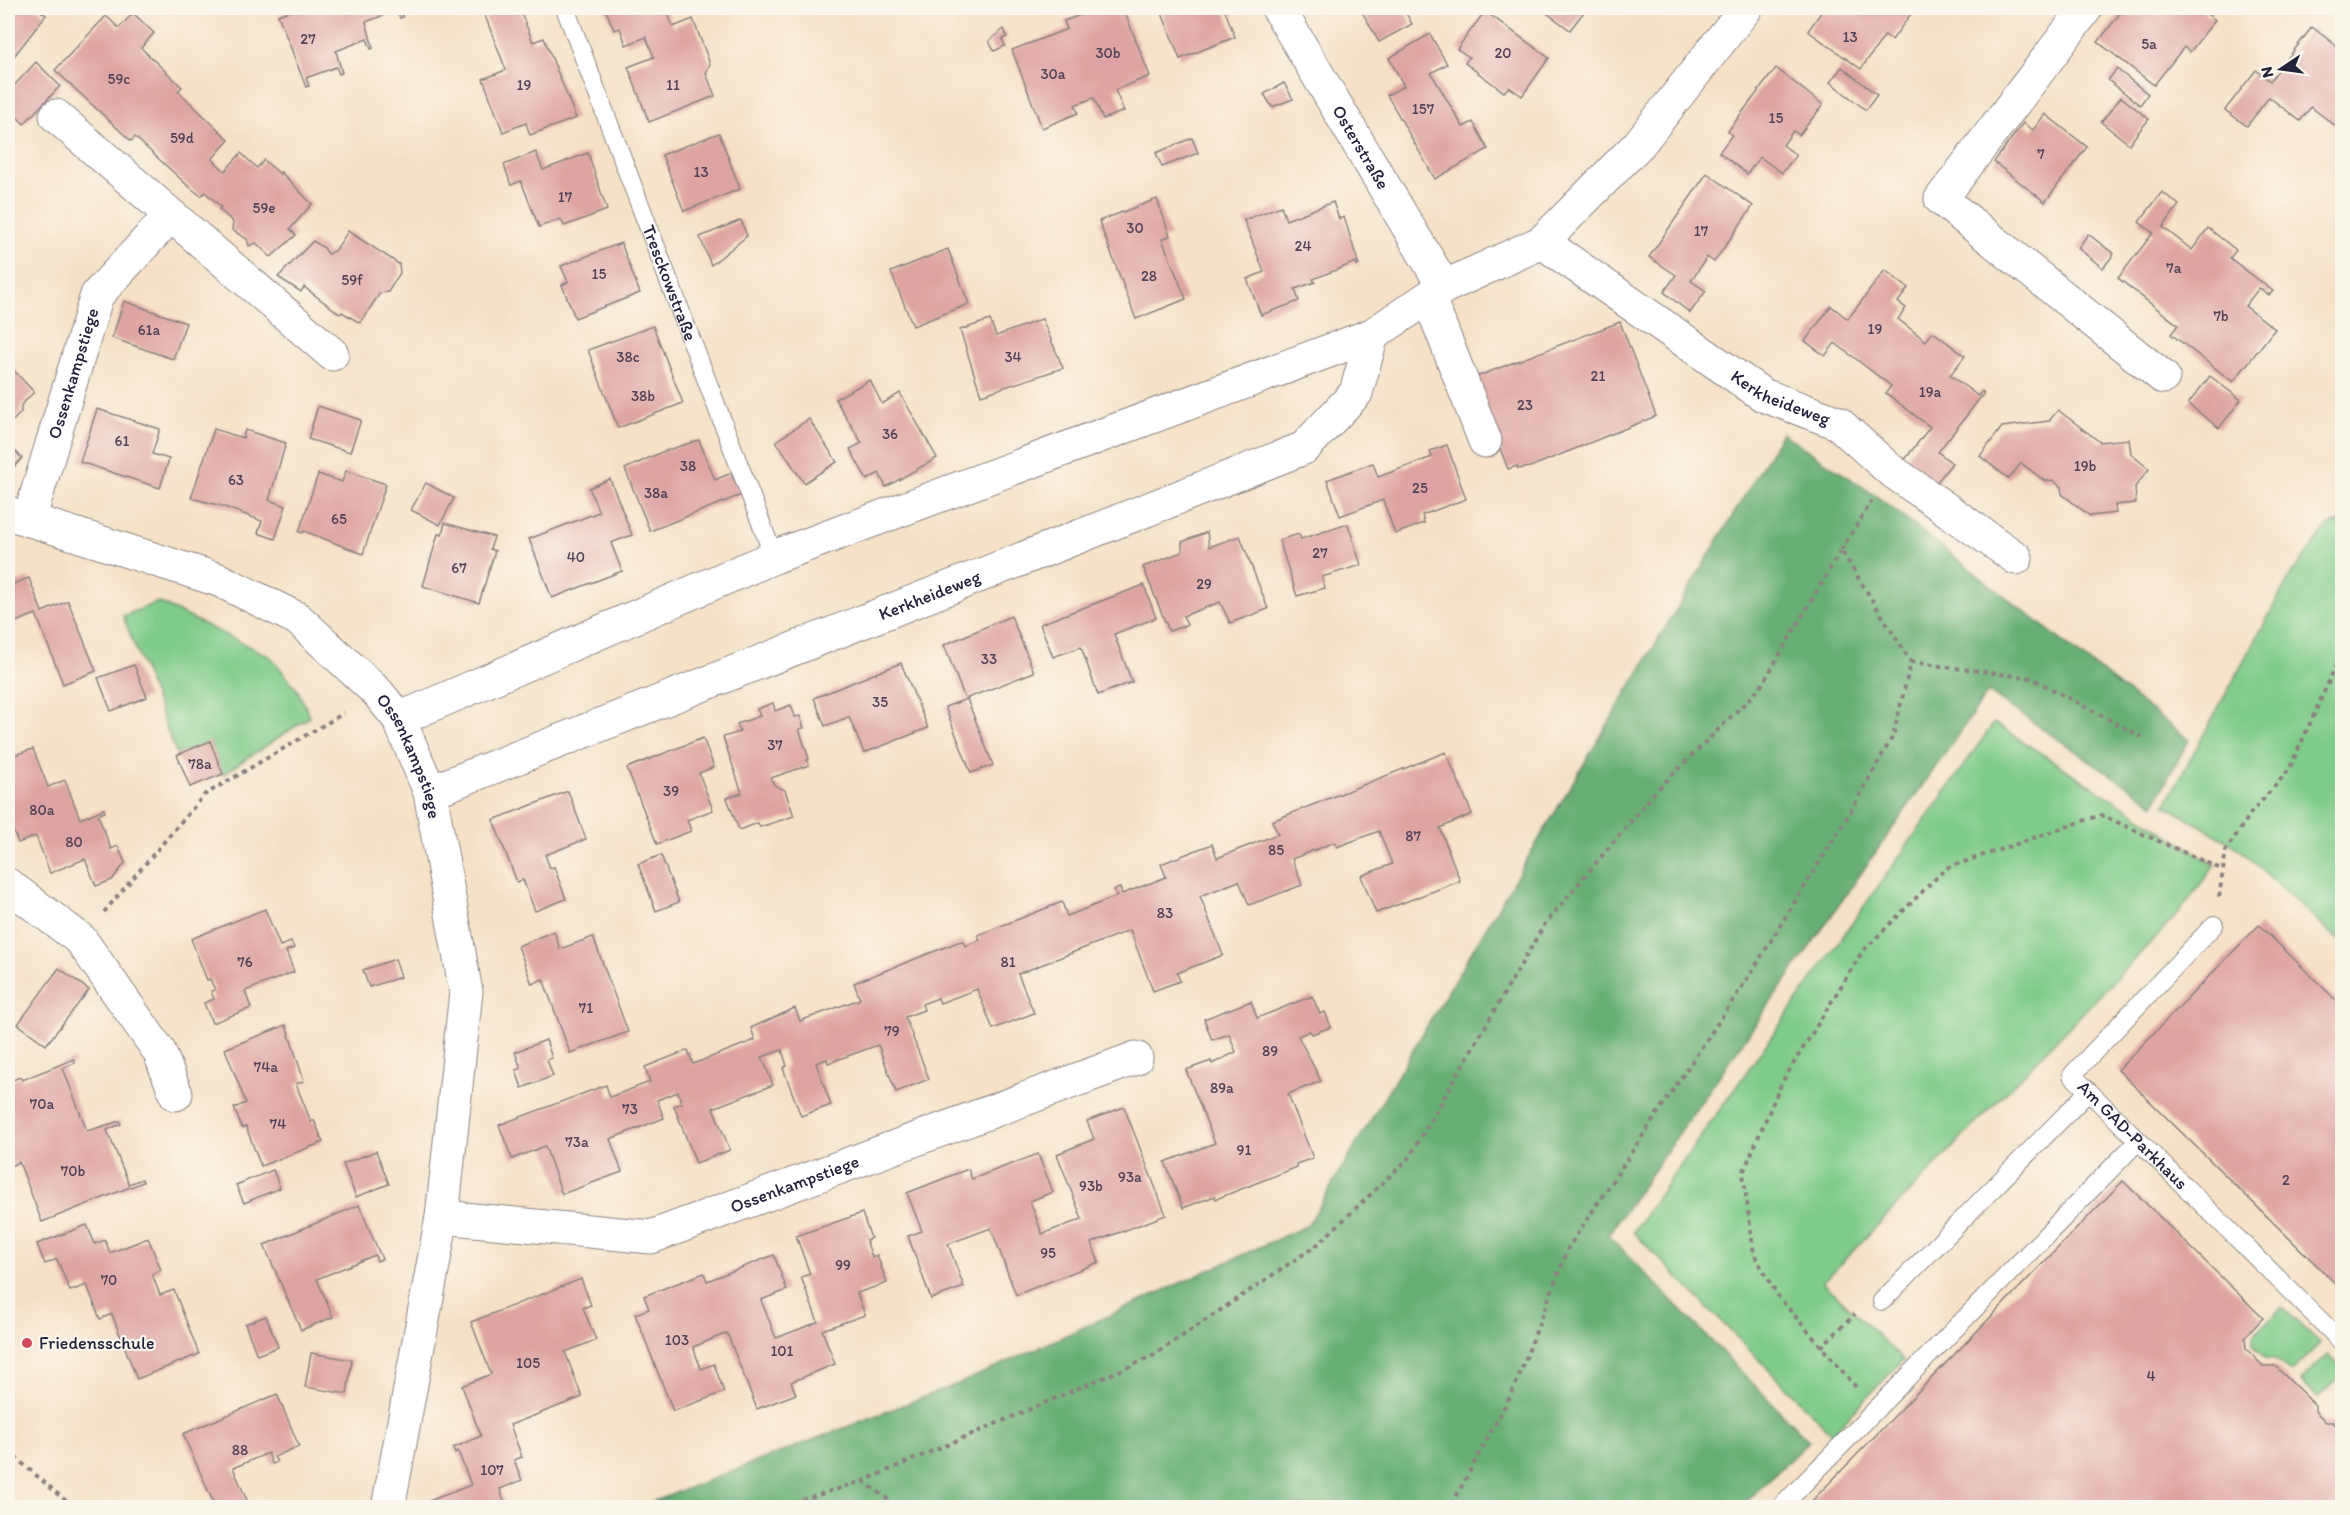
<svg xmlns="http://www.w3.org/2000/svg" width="2350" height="1515" font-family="Itim,sans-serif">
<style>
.green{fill:#7fcb89;stroke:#507662;stroke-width:1.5}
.forest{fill:#67af75;stroke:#446858;stroke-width:1.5}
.building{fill:#dea4a3}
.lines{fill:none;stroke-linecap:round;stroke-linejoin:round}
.lane-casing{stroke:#8c8281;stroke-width:20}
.street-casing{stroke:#8c8281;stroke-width:35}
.path{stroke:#8c8281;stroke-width:4;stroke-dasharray:4.5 4.5;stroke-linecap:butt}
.lane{stroke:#fff;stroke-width:18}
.street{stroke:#fff;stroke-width:33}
.poi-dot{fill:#d1495b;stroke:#fbf7ec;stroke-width:2}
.labels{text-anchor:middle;stroke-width:4.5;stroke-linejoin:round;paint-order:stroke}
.number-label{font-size:15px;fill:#514255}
.street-label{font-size:18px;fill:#22223b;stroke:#fbf7ec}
.poi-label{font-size:18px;fill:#22223b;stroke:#fbf7ec;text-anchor:start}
</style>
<rect width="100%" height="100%" fill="#fbf7ec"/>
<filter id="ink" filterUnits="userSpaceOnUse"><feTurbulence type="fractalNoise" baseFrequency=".0167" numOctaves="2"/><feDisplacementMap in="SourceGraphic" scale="12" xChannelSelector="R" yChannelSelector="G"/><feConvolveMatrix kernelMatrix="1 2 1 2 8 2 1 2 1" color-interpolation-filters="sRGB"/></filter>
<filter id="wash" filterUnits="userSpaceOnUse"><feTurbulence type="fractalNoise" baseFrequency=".008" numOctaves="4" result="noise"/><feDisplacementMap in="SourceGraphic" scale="24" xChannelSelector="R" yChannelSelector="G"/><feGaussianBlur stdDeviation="1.35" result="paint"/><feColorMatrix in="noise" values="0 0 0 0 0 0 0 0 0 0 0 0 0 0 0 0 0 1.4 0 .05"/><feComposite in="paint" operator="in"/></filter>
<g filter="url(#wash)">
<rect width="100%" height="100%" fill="#f5e1c7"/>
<g class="green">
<path d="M2342,522V943L2237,847L2165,805L2291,575L2329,525Z"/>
<path d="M158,602L271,657L298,691L310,717L223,774L210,742L177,755L123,616Z"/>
<path d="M1994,723L2215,865L2178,914L1823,1282L1903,1360L1832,1434L1633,1232Z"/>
<path d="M2282,1307L2320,1343L2291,1373L2275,1359L2265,1358L2253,1345V1336Z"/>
<path d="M2328,1354L2342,1369V1374L2318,1398L2300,1381Z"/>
</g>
<path class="forest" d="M1782,433L1875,495L2189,740L2154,804L1988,692L1608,1235L1809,1441L1741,1507H639L963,1382L1308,1225Z"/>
<g id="blocks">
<g class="building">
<path d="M8,8H36L46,15L8,64Z"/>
<path d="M298,8H399L403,17L400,18L397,10L366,22L373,48L371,49L367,39L336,51L342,73L339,74L336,67L306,78L309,86L306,87L278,15Z"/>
<path d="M482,8H519L533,42L544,38L576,118L530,135L526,123L503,132L483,79L506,70Z"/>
<path d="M605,8H666L673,27L693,19L710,64L706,73L715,96L649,122L628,67L654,57L646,37L626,45L620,28L614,30Z"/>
<path d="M1099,8H1123L1150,76L1115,90L1124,111L1103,119L1094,98L1075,105L1078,113L1042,128L1012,50L1067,29L1064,21Z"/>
<path d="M1160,8H1224L1235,37L1180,59Z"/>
<path d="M1360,8H1403L1412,24L1379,42Z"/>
<path d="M1540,8H1587L1570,30Z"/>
<path d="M1824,8H1902L1911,14L1892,40L1885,35L1861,69L1808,31Z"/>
<path d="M2124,8H2205L2203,11L2215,20L2190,52L2184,47L2154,85L2098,42Z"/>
<path d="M1485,11L1549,58L1522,96L1509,87L1504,92L1465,63L1469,57L1457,49Z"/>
<path d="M133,13L154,33L141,48L182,87L178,91L229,140L212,159L225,171L241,153L257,168L264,160L280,174L281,172L312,204L290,229L296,235L271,257L256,243L249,246L247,239L232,230L233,222L219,209L221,207L205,192L201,196L187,185L135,137L131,141L55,70L106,16L119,28Z"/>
<path d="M2312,27L2342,50V131L2311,107L2300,121L2269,97L2247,126L2225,110L2256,70L2270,81Z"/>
<path d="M1004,29L1007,37L1002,39L1005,46L994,51L989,41Z"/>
<path d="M1430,34L1447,64L1431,73L1463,127L1473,122L1488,149L1435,179L1387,95L1404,86L1389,58Z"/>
<path d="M36,62L60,86L24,124L8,108V92Z"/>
<path d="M1842,67L1877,95L1866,110L1830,82Z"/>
<path d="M1776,68L1823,105L1799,135L1793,131L1783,145L1796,155L1782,173L1760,157L1747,174L1719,152L1732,135L1728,131Z"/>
<path d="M2117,69L2148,94L2140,105L2108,80Z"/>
<path d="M1284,83L1293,99L1272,107L1264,94Z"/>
<path d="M2121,97L2149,119L2129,144L2101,122Z"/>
<path d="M2045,114L2087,147L2045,202L1994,162L2023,123L2033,130Z"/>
<path d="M719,133L740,189L684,211L662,155Z"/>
<path d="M1192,138L1198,153L1162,167L1156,153Z"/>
<path d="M536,152L543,170L588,153L607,210L564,226L561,219L539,227L521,181L511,185L504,165Z"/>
<path d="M1707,173L1753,206L1714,262L1707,257L1691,281L1706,291L1690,313L1664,292L1676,275L1649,257Z"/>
<path d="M2162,192L2179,205L2163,227L2192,250L2208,228L2236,250L2230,258L2273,291L2269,295L2259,288L2245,306L2275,329L2233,382L2171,334L2178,325L2118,278L2153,233L2139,222Z"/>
<path d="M1157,199L1170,236L1162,239L1186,299L1136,319L1099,221Z"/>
<path d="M1333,202L1339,219L1344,217L1359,265L1357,266L1356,262L1313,279L1315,282L1295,289L1299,301L1261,315L1247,279L1264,272L1244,220L1281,206L1286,220Z"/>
<path d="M741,220L747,236L711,265L700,237Z"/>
<path d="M348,231L399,264L400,273L388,292L380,293L360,323L342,312L340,314L304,287L301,292L278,277L313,241L324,248L328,254L336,250Z"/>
<path d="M2088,234L2114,254L2103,268L2078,248Z"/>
<path d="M621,243L640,293L575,318L562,285L568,282L561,266Z"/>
<path d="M948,249L969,304L913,326L891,272Z"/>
<path d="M1885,270L1908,288L1898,302L1906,308L1898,319L1926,341L1933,332L1965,356L1950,375L1978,396L1982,391L1984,393L1938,452L1952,463L1933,487L1903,462L1930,427L1886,393L1891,386L1835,343L1825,356L1805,341L1831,306L1848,319Z"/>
<path d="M124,301L186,323L173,359L112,338Z"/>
<path d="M1042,319L1063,368L981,395L960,330L990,320L996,336Z"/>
<path d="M1620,322L1656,416L1530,467L1518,469L1517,466L1508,469L1473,378Z"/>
<path d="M653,326L683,403L618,428L588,350Z"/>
<path d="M8,364L34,392L21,405V412L14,420H8Z"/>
<path d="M2210,376L2241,400L2219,428L2188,404Z"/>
<path d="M870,380L882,404L900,393L937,458L886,487L879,473L867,480L850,449L862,443L835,399Z"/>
<path d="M318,406L361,420L350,452L308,439Z"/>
<path d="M97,409L160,429L152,454L169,459L160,488L80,462Z"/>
<path d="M2058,410L2100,442L2129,439L2131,454L2149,469L2135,487L2136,503L2115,505L2116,513L2090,516L2062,494L2061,487L2053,480L2045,481L2021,463L2009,479L1980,456L2002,427L2049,421Z"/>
<path d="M809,419L837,462L804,483L776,441Z"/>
<path d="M214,429L243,438L245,430L286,443L269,500L286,506L275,539L258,533L262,521L222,506L191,498Z"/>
<path d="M699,440L715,480L731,473L741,495L650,531L625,469L662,452Z"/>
<path d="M1447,445L1466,499L1422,515L1424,523L1395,534L1383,500L1340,516L1327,480L1373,463L1378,477L1432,457L1430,451Z"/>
<path d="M14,450L22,458L8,474V457Z"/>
<path d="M346,471L386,484L363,554L304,531L303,533L299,532L318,474L342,482Z"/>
<path d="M610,479L632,535L611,543L622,571L552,598L529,539L599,512L589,488Z"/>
<path d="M426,483L454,498L440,525L411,510Z"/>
<path d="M445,523L494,537L490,549L495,551L479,603L423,586L438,534L442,535Z"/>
<path d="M1348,524L1361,565L1322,577L1325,588L1297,596L1279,540L1299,534L1301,539Z"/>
<path d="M1207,532L1209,547L1240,536L1268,609L1230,623L1220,602L1183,616L1187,625L1169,631L1143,567L1182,552V542Z"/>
<path d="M29,578L42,612L68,601L96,671L63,684L36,614L8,625V586Z"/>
<path d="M1144,585L1156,618L1114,634L1132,682L1098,695L1081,647L1053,657L1040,624Z"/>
<path d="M1011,616L1034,672L965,699L944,645Z"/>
<path d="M901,663L928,728L864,753L849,717L825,726L814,698Z"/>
<path d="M134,665L147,697L111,711L98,678Z"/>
<path d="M967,699L993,765L971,773L945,707Z"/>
<path d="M773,703L775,711L791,705L795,717L800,716L804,728L799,729L809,759L807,760L809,765L771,778L774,785L785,790L794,816L760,827L758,823L739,830L727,798L742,793L723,737L740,732L737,724L760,716L757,709Z"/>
<path d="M8,737L15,755L33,749L48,787L65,780L80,819L104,809L105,812L98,815L111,849L118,846L125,863L112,880L96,886L85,859L50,873L36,836L18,843L8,817Z"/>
<path d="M703,738L714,767L699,773L713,810L687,820L691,831L657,844L627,768Z"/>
<path d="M210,741L223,774L190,787L177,755Z"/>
<path d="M1446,752L1472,814L1440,828L1460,881L1376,913L1361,876L1392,864L1379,831L1337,847L1335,842L1292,859L1302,885L1249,905L1239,881L1200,896L1223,955L1177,973L1180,981L1153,991L1130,930L1018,974L1034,1013L993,1029L977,989L940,1003L938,998L922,1004L924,1010L905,1017L929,1079L896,1092L878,1045L828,1063L827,1059L816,1063L831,1105L801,1116L783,1068L787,1066L782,1050L762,1057L773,1085L713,1108L730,1150L696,1163L674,1106L682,1103L678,1092L657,1100L664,1118L610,1139L622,1172L562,1194L545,1146L512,1159L499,1125L606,1085L610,1097L650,1082L645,1067L688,1050L693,1064L755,1040L751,1028L795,1008L800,1021L860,999L854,983L958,942L963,941L965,946L980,940L978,935L1062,902L1067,916L1085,909L1117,896L1114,890L1120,888L1122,894L1166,877L1161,864L1212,844L1217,858L1278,834L1272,821Z"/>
<path d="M568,791L586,839L545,855L550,868L554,867L566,899L535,911L523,880L517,882L493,820Z"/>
<path d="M661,855L679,902L656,911L638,864Z"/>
<path d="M265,909L280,946L291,942L294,948L286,951L294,972L245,991L251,1008L212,1023L204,1003L214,999L211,991L215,990L210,979L207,980L191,939Z"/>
<path d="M2259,925L2342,1006V1290L2118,1070Z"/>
<path d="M554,931L560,949L593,937L628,1032L570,1053L543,979L532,984L518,946Z"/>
<path d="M395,959L401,977L369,987L363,970Z"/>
<path d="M59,968L89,990L46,1045L18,1024Z"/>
<path d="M1312,996L1320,1014L1325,1012L1331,1027L1312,1034L1310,1031L1298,1036L1321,1081L1288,1094L1313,1158L1296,1164L1297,1167L1216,1199L1215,1196L1183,1208L1165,1162L1215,1143L1186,1070L1211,1061L1212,1064L1236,1052L1229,1034L1212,1040L1204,1019L1251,1001L1257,1018Z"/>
<path d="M286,1025L304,1081L296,1084L311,1122L314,1120L323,1142L261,1166L246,1127L242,1128L234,1108L246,1103L225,1049Z"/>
<path d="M546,1040L552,1058L547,1060L553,1076L522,1088L516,1070L521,1068L515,1052Z"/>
<path d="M74,1059L75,1063L63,1068L87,1131L120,1121L121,1124L107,1130L129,1184L142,1179L143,1182L42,1222L19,1162L8,1167V1082L20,1077L22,1080Z"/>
<path d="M1124,1107L1166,1215L1091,1243L1099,1262L1016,1295L991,1228L948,1244L964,1287L931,1299L908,1236L922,1231L907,1193L968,1169L972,1179L1038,1154L1053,1192L1030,1201L1042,1234L1082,1219L1057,1154L1094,1139L1087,1121Z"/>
<path d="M376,1151L389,1184L356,1197L343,1164Z"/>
<path d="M273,1170L280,1188L244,1203L236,1185Z"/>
<path d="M2123,1181L2263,1318L2245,1337L2246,1349L2263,1366H2275L2315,1405V1411L2326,1422H2333L2342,1432V1508H1805Z"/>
<path d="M359,1205L382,1259L377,1261L375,1255L317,1279L333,1317L301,1330L264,1245Z"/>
<path d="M862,1213L871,1238L866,1240L872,1257L877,1255L887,1283L857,1293L865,1315L822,1330L835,1364L791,1382L796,1394L757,1409L727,1333L693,1347L701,1369L714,1364L724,1392L673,1411L635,1314L649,1309L644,1296L704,1273L707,1281L774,1255L787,1290L761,1300L776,1338L818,1322L801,1277L810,1274L796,1236Z"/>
<path d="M87,1225L95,1244L105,1240L110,1253L148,1238L161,1270L152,1274L160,1295L174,1290L199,1354L137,1379L112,1314L100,1319L87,1285L70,1291L57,1259L45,1264L37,1244Z"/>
<path d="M581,1279L591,1305L583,1308L596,1340L565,1352L582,1397L510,1425L522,1457L514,1460L522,1480L500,1489L506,1508H431L429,1501L471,1485L458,1451L455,1453L453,1448L481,1436L462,1386L491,1374L471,1322Z"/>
<path d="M266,1316L278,1347L257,1355L245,1324Z"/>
<path d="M311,1353L352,1360L347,1394L305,1387Z"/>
<path d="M277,1394L299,1446L274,1457L277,1462L272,1464L268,1453L233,1468L249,1505L216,1508L183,1434Z"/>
</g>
</g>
</g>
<g filter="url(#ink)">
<use href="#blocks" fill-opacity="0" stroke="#8c8281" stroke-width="1.5"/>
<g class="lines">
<g class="lane-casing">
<g id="lane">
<path id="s1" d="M565,8L774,557"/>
<path id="s2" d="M2214,925L2072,1075L2342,1342"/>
<path d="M1882,1301L2088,1092"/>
<path d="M1780,1508L2137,1142"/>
</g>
</g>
<g class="street-casing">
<g id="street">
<path id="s3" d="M1278,8L1444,287"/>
<path d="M2086,8L1941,199L2163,377"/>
<path d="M56,116L332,354"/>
<path id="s4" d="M1542,242L1763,395L1838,423L1889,469L2016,558"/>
<path d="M1429,298L1485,441"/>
<path id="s5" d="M8,513L219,580L298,619L378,693L399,719L430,792L466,992L442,1217L388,1508"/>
<path id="s6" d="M29,520L97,295L170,216"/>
<path d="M399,719L774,557L1372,335L1444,287L1542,242L1639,144L1746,8"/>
<path id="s7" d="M430,792L1304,448L1356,393L1372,335"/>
<path d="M8,885L81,940L159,1051L176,1094"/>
<path id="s8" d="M442,1217L651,1237L1136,1058"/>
</g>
</g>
<g class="path">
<path d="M1841,550L1872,501"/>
<path d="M1911,662L2031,678L2142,737"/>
<path d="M2219,897L2226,850L2251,813L2289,770L2342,652"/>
<path d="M104,912L204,795L344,713"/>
<path d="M1821,1347L1855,1314"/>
<path d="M1856,1387L1777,1295L1754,1254L1743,1173L1781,1084L1862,952L1946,868L2101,815L2223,870"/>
<path d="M8,1451L74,1508"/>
<path d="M863,1481L900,1508"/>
<path d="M776,1508L863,1481L1151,1357L1317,1245L1409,1158L1544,925L1657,790L1760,688L1841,550L1911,662L1893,736L1849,814L1753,970L1568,1248L1514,1389L1450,1508"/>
</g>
<use href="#lane" class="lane"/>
<use href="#street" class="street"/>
</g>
</g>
<circle class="poi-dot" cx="27" cy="1343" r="6"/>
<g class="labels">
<g class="number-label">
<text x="1850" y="42">13</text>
<text x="308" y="44">27</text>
<text x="2149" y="49">5a</text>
<text x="1108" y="58">30b</text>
<text x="1503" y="58">20</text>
<text x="1053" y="79">30a</text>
<text x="119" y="84">59c</text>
<text x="524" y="90">19</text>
<text x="673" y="90">11</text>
<text x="1423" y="114">157</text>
<text x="1776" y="123">15</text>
<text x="182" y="143">59d</text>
<text x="2041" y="159">7</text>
<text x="701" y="177">13</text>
<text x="565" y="202">17</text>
<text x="264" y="213">59e</text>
<text x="1135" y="233">30</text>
<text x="1701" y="236">17</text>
<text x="1303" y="251">24</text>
<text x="2174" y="273">7a</text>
<text x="599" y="279">15</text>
<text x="1149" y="281">28</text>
<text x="352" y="285">59f</text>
<text x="2221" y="321">7b</text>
<text x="1875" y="334">19</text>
<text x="149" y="335">61a</text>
<text x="628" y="362">38c</text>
<text x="1013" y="362">34</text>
<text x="1598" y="381">21</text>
<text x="1930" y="397">19a</text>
<text x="643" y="401">38b</text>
<text x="1525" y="410">23</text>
<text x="890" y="439">36</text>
<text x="122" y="446">61</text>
<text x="688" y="471">38</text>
<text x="2085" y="471">19b</text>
<text x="236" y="485">63</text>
<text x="1420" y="493">25</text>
<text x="656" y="498">38a</text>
<text x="339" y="524">65</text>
<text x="1320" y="558">27</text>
<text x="576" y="562">40</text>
<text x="459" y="573">67</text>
<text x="1204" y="589">29</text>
<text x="989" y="664">33</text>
<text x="880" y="707">35</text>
<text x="775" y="750">37</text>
<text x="200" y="769">78a</text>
<text x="671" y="796">39</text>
<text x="42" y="815">80a</text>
<text x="1413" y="841">87</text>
<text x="74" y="847">80</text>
<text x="1276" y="855">85</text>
<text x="1165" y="918">83</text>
<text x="245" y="967">76</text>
<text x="1008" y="967">81</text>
<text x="586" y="1013">71</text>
<text x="892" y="1036">79</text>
<text x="1270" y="1056">89</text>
<text x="266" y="1072">74a</text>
<text x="1222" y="1093">89a</text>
<text x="42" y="1109">70a</text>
<text x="630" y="1114">73</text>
<text x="278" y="1129">74</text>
<text x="577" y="1147">73a</text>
<text x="1244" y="1155">91</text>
<text x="73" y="1176">70b</text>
<text x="1130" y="1182">93a</text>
<text x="2286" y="1185">2</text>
<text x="1091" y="1191">93b</text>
<text x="1048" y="1258">95</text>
<text x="843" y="1270">99</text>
<text x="109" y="1285">70</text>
<text x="677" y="1345">103</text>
<text x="782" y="1356">101</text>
<text x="528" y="1368">105</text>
<text x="2151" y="1381">4</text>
<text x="240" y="1455">88</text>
<text x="492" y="1475">107</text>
</g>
<g class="street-label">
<text dy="6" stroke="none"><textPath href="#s3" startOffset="162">Osterstraße</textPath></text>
<text dy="6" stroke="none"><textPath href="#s1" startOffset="294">Tresckowstraße</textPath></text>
<text dy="6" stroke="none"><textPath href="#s6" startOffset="153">Ossenkampstiege</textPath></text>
<text dy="6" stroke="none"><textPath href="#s4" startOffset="286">Kerkheideweg</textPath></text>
<text dy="6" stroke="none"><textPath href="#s7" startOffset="537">Kerkheideweg</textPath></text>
<text dy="6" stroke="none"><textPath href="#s5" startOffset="490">Ossenkampstiege</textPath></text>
<text dy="6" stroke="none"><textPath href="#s2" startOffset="292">Am GAD-Parkhaus</textPath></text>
<text dy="6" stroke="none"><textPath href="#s8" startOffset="363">Ossenkampstiege</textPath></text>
</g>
<g class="poi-label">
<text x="39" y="1349">Friedensschule</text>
</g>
</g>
<rect width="2350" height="1515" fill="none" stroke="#fbf7ec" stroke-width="30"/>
<g transform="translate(2281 69) rotate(257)" stroke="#fbf7ec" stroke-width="4.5" paint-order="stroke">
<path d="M0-4.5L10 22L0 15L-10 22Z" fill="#22223b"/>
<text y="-9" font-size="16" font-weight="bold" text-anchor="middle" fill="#22223b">N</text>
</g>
</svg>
